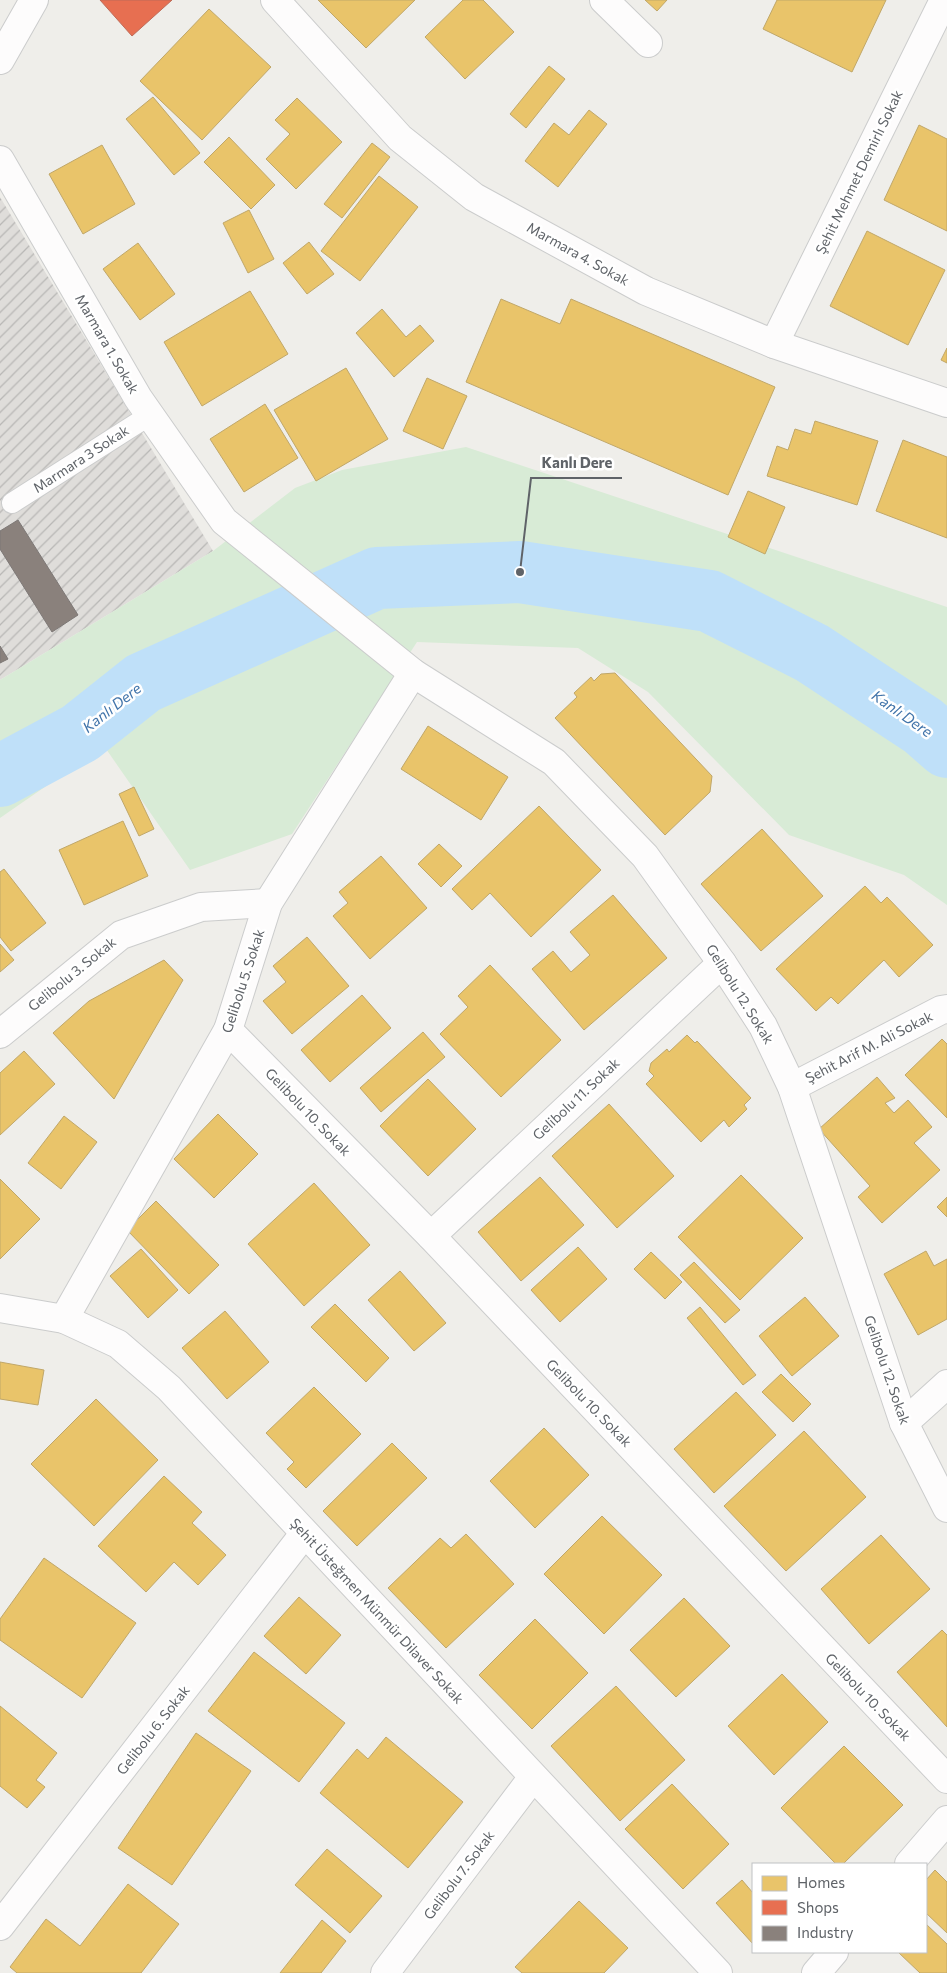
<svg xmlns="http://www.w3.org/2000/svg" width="947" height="1973" font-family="Commissioner,sans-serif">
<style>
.industrial{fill:url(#industrial-furrows)}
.green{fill:#d8ebd6}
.homes{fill:#e9c46a;stroke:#c0a769}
.shops{fill:#e76f51;stroke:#be6b58}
.industry{fill:#8a817c;stroke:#7d7876}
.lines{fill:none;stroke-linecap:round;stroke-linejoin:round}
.river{stroke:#bfe0f9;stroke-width:62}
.service-casing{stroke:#cbcccc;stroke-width:22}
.minor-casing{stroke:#cbcccc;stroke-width:30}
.tertiary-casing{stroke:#cbcccc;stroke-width:30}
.service{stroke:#fdfcfc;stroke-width:20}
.minor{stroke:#fdfcfc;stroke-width:28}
.tertiary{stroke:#fdfcfc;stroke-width:28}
.labels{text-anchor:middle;stroke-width:5;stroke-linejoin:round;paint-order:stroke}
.street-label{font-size:14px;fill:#5f6368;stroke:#fff}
.water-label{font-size:15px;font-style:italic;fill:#4174aa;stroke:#fff}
.leader{fill:none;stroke:#5f6368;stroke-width:2}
.callout-dot{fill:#5f6368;stroke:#fff;stroke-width:2}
.callout-label{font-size:15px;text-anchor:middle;font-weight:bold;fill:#5f6368;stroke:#fff;stroke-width:5;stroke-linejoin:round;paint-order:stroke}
</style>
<defs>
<pattern id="industrial-furrows" width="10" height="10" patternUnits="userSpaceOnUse" patternTransform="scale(1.25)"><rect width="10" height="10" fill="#dfddda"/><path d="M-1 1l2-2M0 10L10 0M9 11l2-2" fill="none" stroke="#b8b7b5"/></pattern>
</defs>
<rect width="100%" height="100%" fill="#efeeea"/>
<path class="industrial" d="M0,197L213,551L0,680Z"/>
<path class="green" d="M466,447L947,607V905L904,875L789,835L648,692L578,648L417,642L292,834L190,870L104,746L0,818V680L213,551L295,488L342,470Z"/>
<g class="homes">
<path d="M318,0H415L366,48Z"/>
<path d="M463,0H483L514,32L465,79L425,37Z"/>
<path d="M645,0H667L657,11Z"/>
<path d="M777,0H886L852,72L763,29Z"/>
<path d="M209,9L271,67L202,140L140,81Z"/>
<path d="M549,66L565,79L526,128L510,114Z"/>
<path d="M153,97L200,153L174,175L126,119Z"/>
<path d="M297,98L342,142L296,189L266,159L290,134L275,120Z"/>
<path d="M589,110L607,124L558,187L525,161L554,123L569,135Z"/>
<path d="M919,125L947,139V231L884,200Z"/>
<path d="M229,137L275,185L251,209L204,162Z"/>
<path d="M372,143L390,157L342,218L324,204Z"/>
<path d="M102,145L135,204L83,234L49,174Z"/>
<path d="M379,176L418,207L360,281L321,251Z"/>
<path d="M249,210L274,259L248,273L223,223Z"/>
<path d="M867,231L945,270L908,345L830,306Z"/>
<path d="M309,242L334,274L307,294L283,263Z"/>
<path d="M138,243L175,294L140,320L103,269Z"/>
<path d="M250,291L288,354L202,406L164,342Z"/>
<path d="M501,299L560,324L571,299L775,387L728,495L466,382Z"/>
<path d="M382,309L406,337L420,325L434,341L394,377L356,333Z"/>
<path d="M947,348V363L941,360Z"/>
<path d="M346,368L388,439L316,481L274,410Z"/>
<path d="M427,378L467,396L443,449L403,431Z"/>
<path d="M265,404L298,458L244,492L210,439Z"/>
<path d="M815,421L878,441L857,505L767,476L777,446L788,450L795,429L811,434Z"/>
<path d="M903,440L947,457V538L876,511Z"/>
<path d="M748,491L785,507L765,554L728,537Z"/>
<path d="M615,673L712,776L710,792L665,835L555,718L577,697L574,693L591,677L594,681L601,674Z"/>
<path d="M428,726L508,777L481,820L401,769Z"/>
<path d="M134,787L154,829L139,836L119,794Z"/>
<path d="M539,806L601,870L531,937L490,893L472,910L452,889Z"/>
<path d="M123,821L148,876L84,905L59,850Z"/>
<path d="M762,829L823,896L761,951L701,884Z"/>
<path d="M439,844L462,866L441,887L418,864Z"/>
<path d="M381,856L427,908L370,959L333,916L348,903L339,892Z"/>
<path d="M4,869L46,923L11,951L0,937V872Z"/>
<path d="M865,886L881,903L887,897L933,945L899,977L884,960L838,1004L831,997L816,1011L776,969Z"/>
<path d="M613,895L667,958L584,1030L532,969L553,951L571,972L590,955L570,932Z"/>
<path d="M307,937L349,986L292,1034L263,1001L286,982L273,966Z"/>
<path d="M0,944L14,960L0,972Z"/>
<path d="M164,960L183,980L114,1099L53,1033L89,1001Z"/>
<path d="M490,965L561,1040L501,1097L440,1034L468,1007L458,996Z"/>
<path d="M362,995L391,1028L330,1082L301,1050Z"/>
<path d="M423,1032L445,1057L381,1112L360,1088Z"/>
<path d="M687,1035L695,1043L697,1041L751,1098L744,1105L747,1109L729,1127L724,1120L701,1142L646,1084L654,1076L649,1071L651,1063L667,1049L669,1052Z"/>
<path d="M942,1039L947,1044V1118L905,1075Z"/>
<path d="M24,1051L55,1084L0,1135V1073Z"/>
<path d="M877,1077L895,1098L885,1103L894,1113L908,1100L932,1127L914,1143L940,1170L882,1223L858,1197L870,1186L819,1129Z"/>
<path d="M428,1079L476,1129L428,1176L380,1126Z"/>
<path d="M609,1104L674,1176L617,1228L552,1156Z"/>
<path d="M218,1114L258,1154L214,1198L174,1159Z"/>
<path d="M64,1116L97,1142L61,1189L28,1163Z"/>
<path d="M741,1175L803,1238L740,1300L678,1237Z"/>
<path d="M540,1177L584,1225L521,1281L478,1232Z"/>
<path d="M0,1179L40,1219L0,1259Z"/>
<path d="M314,1183L370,1245L304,1306L248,1244Z"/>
<path d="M947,1197V1217L937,1207Z"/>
<path d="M156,1201L219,1265L189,1294L127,1230Z"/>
<path d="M578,1247L607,1279L560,1322L531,1290Z"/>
<path d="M141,1249L178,1290L148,1318L110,1276Z"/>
<path d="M926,1251L934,1266L947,1259V1319L918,1335L884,1274Z"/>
<path d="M651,1252L682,1282L665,1299L634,1269Z"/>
<path d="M694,1262L740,1310L725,1323L680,1275Z"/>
<path d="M400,1271L446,1323L414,1351L368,1300Z"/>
<path d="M805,1297L839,1336L792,1376L759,1336Z"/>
<path d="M335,1304L389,1358L366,1382L311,1327Z"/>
<path d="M700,1307L756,1375L743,1385L687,1318Z"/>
<path d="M225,1311L269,1362L227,1399L182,1348Z"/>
<path d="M0,1362L44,1370L38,1405L0,1399Z"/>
<path d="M781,1374L811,1404L793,1422L762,1392Z"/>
<path d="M314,1387L361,1434L306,1488L287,1469L294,1462L266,1433Z"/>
<path d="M736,1392L776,1435L714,1493L674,1449Z"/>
<path d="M96,1399L158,1460L94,1526L31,1464Z"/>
<path d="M544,1428L589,1475L535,1528L490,1481Z"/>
<path d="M804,1431L866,1497L786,1571L724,1506Z"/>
<path d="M392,1443L427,1478L357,1546L323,1511Z"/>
<path d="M164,1476L202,1512L192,1523L226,1555L198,1585L174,1562L146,1592L98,1546Z"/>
<path d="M602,1516L662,1575L604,1634L544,1574Z"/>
<path d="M466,1534L514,1584L446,1648L388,1588L440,1538L451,1548Z"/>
<path d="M881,1535L930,1589L869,1644L821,1589Z"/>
<path d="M44,1558L136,1623L82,1698L0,1640V1619Z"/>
<path d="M299,1597L341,1635L306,1674L264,1636Z"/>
<path d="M684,1598L730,1646L676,1697L630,1650Z"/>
<path d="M535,1619L588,1673L532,1729L479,1675Z"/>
<path d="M942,1630L947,1635V1727L897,1672Z"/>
<path d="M254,1652L345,1723L299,1782L208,1711Z"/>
<path d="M782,1674L828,1722L774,1775L728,1726Z"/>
<path d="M616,1686L685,1760L620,1821L551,1746Z"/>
<path d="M0,1706L57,1753L36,1780L45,1787L27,1808L0,1786Z"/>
<path d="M196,1733L251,1771L172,1885L118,1848Z"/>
<path d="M386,1737L463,1802L408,1868L320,1793L357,1749L368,1759Z"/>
<path d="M844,1746L903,1805L843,1864H836L781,1808Z"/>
<path d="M672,1784L729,1844L683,1889L625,1829Z"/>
<path d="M327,1849L382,1896L350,1933L295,1885Z"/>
<path d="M935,1870L947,1882V1933L926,1913V1880Z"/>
<path d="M742,1880L753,1893V1944L716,1903Z"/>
<path d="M128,1884L179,1924L141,1973H17L10,1967L46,1919L80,1946Z"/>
<path d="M579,1901L628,1948L604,1973H522L515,1967Z"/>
<path d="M322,1920L346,1941L321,1973H280Z"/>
<path d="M926,1924L947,1944V1973H920L898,1952H926Z"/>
</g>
<path class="shops" d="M100,0H172L132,36Z"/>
<g class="industry">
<path d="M18,520L78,615L52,632L0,549V531Z"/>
<path d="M0,646L8,659L0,663Z"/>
</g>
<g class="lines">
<path class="river" d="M0,776L80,733L143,683L377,578L520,572L709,601L812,653L923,726L947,747"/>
<g class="service-casing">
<path id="service" d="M12,503L150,415"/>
</g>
<g class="minor-casing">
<g id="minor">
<path d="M275,0L400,138L474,197L646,291L774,344L947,403"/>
<path d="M604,0L648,43"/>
<path d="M0,60L34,0"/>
<path d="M774,344L944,0"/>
<path d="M228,1030L431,1236L947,1779"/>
<path d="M0,1034L121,935L201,907L268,903"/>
<path d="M792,1087L941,1010L947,1009"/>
<path d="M431,1236L722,963"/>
<path d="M0,1308L64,1319L118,1344L169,1388L718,1973"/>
<path d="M64,1319L228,1030L268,903L413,673"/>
<path d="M904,1423L947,1384"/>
<path d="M909,1864L947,1820"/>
<path d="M0,1926L304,1534"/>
<path d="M385,1973L533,1777"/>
<path d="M816,1973L834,1952"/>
</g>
</g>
<g class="tertiary-casing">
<path id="tertiary" d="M0,160L138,398L224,521L413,673L554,762L645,856L722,963L763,1026L792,1087L904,1423L947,1508"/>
</g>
<use href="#service" class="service"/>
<use href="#minor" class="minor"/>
<use href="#tertiary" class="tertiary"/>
</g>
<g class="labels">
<g class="street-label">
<text transform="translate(859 172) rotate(-64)" y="5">Şehit Mehmet Demirlı Sokak</text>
<text transform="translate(578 254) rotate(29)" y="5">Marmara 4. Sokak</text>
<text transform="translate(107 344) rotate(60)" y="5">Marmara 1. Sokak</text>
<text transform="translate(81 459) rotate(-33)" y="5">Marmara 3 Sokak</text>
<text transform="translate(72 974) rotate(-39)" y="5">Gelibolu 3. Sokak</text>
<text transform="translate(243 981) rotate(-72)" y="5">Gelibolu 5. Sokak</text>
<text transform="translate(740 994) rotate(58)" y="5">Gelibolu 12. Sokak</text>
<text transform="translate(869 1047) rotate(-27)" y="5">Şehit Arif M. Ali Sokak</text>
<text transform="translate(576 1099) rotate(-43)" y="5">Gelibolu 11. Sokak</text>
<text transform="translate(308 1112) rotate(46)" y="5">Gelibolu 10. Sokak</text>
<text transform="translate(887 1370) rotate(71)" y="5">Gelibolu 12. Sokak</text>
<text transform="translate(589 1403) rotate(46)" y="5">Gelibolu 10. Sokak</text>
<text transform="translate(377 1611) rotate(47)" y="5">Şehit Üsteğmen Münmür Dilaver Sokak</text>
<text transform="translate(868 1697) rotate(46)" y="5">Gelibolu 10. Sokak</text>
<text transform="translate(153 1730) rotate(-52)" y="5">Gelibolu 6. Sokak</text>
<text transform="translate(459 1875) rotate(-53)" y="5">Gelibolu 7. Sokak</text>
</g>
<g class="water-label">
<text transform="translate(112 708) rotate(-38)" y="5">Kanlı Dere</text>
<text transform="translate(902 714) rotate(35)" y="5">Kanlı Dere</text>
</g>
</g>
<path class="leader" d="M520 572L531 478H622"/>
<circle class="callout-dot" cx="520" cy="572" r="5"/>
<g class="callout-label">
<text x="577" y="468">Kanlı Dere</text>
</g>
<rect x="752" y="1863" width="175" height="90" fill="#ffffff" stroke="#bfc1c3"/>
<rect x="762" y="1876" width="25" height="15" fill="#e9c46a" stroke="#bfc1c3"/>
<text x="797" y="1888" font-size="15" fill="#5f6368">Homes</text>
<rect x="762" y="1900" width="25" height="15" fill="#e76f51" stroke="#bfc1c3"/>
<text x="797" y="1913" font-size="15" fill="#5f6368">Shops</text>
<rect x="762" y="1926" width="25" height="15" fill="#8a817c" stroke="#bfc1c3"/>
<text x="797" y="1938" font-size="15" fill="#5f6368">Industry</text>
</svg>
